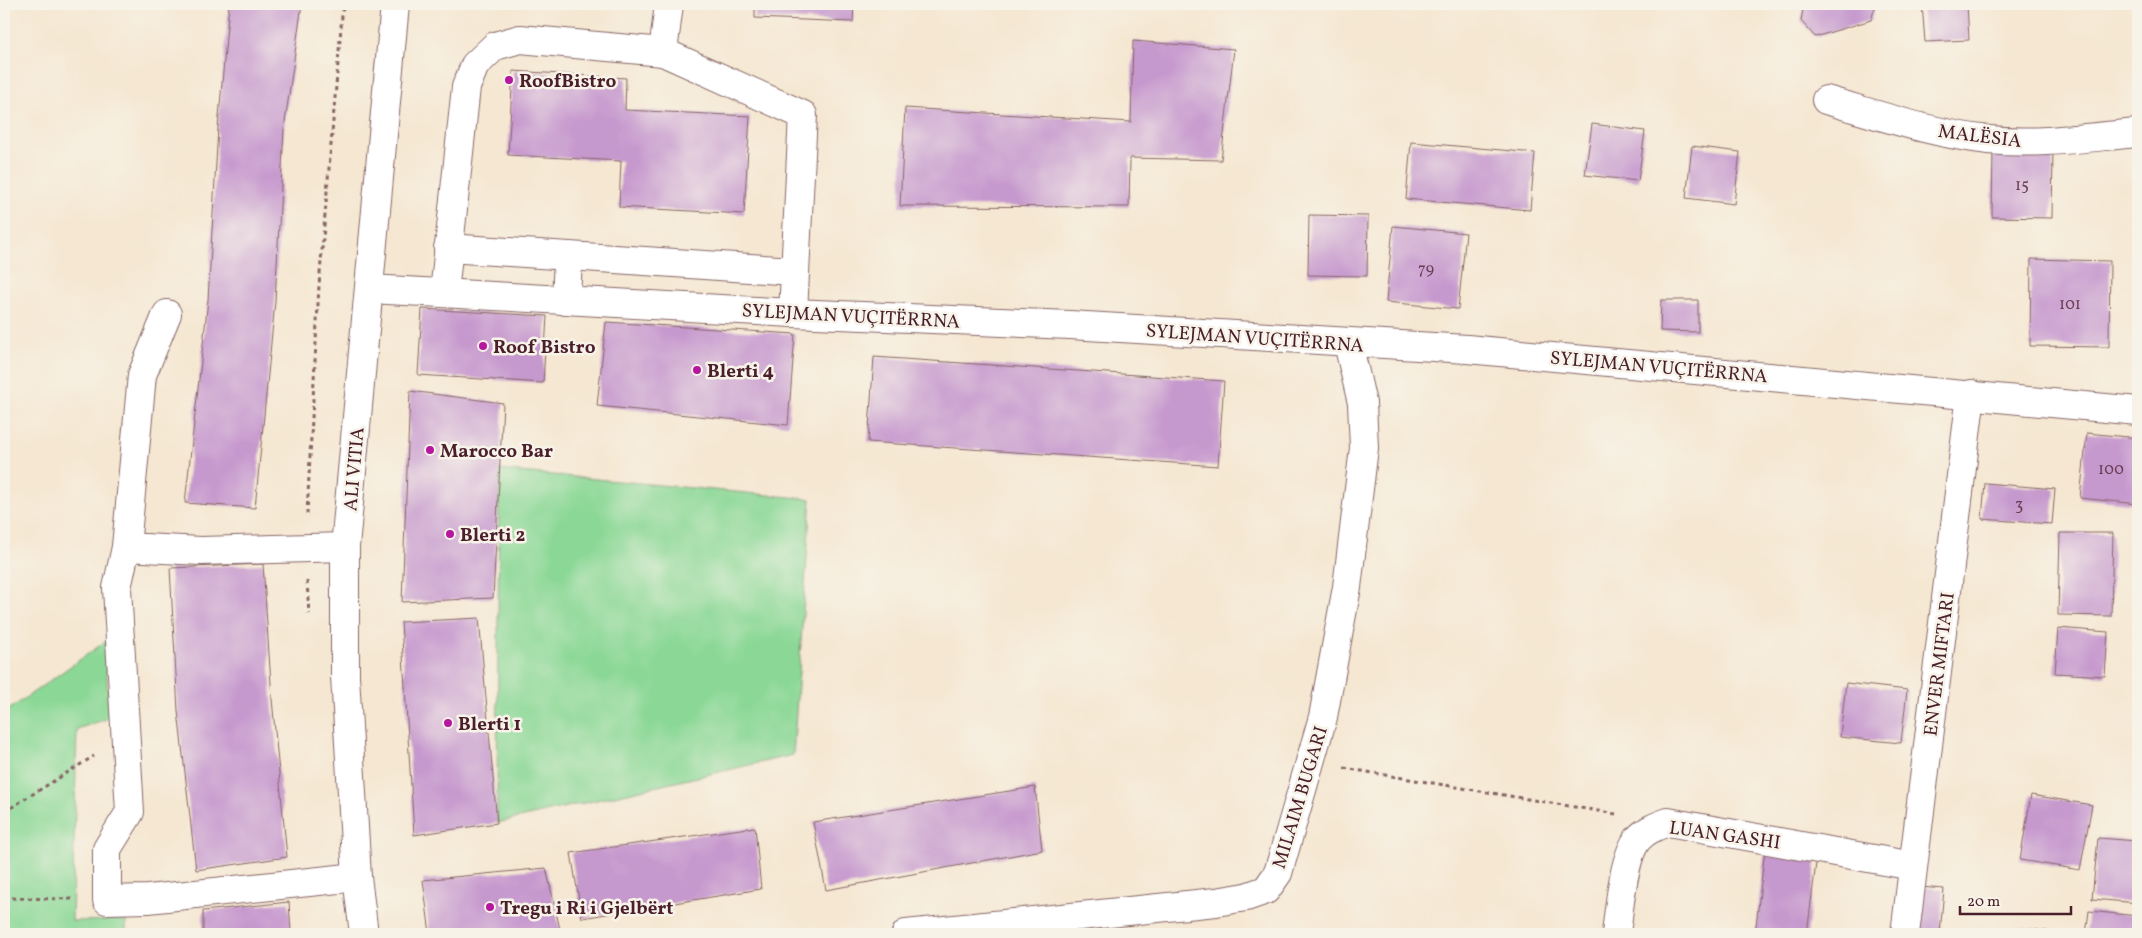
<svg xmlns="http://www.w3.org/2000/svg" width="2142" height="938" font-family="Vollkorn,serif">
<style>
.green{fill:#8bd896;stroke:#6a7c60}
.building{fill:#c699ce}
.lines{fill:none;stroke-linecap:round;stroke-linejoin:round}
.minor-casing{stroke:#866565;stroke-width:30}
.path{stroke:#866565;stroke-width:3;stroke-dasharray:4 4;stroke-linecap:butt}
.minor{stroke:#fff;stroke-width:28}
.poi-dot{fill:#b5179e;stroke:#f7f3e8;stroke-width:2}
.labels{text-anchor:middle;stroke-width:5;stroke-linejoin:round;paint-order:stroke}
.number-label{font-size:16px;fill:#693e54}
.poi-label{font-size:19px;font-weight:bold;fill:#4a1f2b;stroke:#f7f3e8;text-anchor:start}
.street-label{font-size:19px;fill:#4a1f2b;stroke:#f7f3e8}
</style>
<rect width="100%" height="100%" fill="#f7f3e8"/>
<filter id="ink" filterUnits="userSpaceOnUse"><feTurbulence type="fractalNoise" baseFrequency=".02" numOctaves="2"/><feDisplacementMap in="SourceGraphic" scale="10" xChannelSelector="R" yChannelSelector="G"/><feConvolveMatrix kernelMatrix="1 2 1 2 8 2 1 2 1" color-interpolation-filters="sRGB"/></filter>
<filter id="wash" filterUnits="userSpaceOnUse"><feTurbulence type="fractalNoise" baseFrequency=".0096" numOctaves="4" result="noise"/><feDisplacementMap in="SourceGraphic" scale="20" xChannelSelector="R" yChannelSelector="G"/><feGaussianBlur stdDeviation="1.12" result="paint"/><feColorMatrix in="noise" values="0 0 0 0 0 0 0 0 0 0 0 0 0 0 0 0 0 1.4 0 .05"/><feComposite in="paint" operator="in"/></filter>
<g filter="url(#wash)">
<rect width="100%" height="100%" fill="#f5e7d1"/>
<g class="green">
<path d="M499,470L811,499L793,755L497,823Z"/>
<path d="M105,642L109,718L77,729L72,921L126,920V934H4V713Z"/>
</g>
<g id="blocks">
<g class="building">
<path d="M229,4H302L284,129L275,302L255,508L185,503L208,300L218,128Z"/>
<path d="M755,4H854L853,22L755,18Z"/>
<path d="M1804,4H1876L1871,20L1815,37L1801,21Z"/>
<path d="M1922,4H1967L1969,40L1925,42Z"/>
<path d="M1133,41L1234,49L1221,160L1130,158L1129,207L900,206L905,108L1131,122Z"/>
<path d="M513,71L626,78L625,110L750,116L744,214L619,207L621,161L508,155Z"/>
<path d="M1592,124L1645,131L1638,181L1585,175Z"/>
<path d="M1411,142L1535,153L1530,210L1406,199Z"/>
<path d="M1692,146L1740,152L1734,204L1686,198Z"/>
<path d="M1993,149L2053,150L2052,218L1992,217Z"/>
<path d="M1309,215L1368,216L1367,276L1308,275Z"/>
<path d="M1393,226L1466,233L1458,309L1386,302Z"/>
<path d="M2031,259L2110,261L2109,347L2030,346Z"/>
<path d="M1661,300H1698V332L1660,331Z"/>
<path d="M422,309L547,316L543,383L418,375Z"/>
<path d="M606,322L795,334L788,425L597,406Z"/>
<path d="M874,357L1224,381L1218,466L868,442Z"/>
<path d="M410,391L503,403L493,598L402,602Z"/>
<path d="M2087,433L2138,438V504L2080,498Z"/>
<path d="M1985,483L2055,489L2052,524L1982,519Z"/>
<path d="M2060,533H2113L2111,616L2058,615Z"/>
<path d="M263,564L272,699L287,857L196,870L178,711L170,568Z"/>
<path d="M479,618L497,823L414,835L401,622Z"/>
<path d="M2058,628L2108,632L2105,676L2055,673Z"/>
<path d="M1846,683L1907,690L1901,743L1840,737Z"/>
<path d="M1035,787L1042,850L826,890L813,822Z"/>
<path d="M2031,795L2092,805L2080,870L2020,860Z"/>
<path d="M755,827L761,889L582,918L571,853Z"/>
<path d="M2098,838L2138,841V903L2092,899Z"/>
<path d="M1765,849L1817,855L1807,934H1755Z"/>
<path d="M546,868L561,934H430L423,880Z"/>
<path d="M1920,887L1944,889L1940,934H1915Z"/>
<path d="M289,902L291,934H203V911Z"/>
<path d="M2089,911L2138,916V934H2086Z"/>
<path d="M2021,928L2062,933V934H2020Z"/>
</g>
</g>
</g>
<g filter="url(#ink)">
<use href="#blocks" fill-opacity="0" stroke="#866565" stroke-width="1"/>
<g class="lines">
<g class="minor-casing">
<g id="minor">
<path d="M669,4L663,52L803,115L793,313"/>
<path d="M1826,100C1879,115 1933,134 1989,140C2039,145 2089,137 2138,133"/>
<path d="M448,248L794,271"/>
<path d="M370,289L793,313L1070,325L1467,349L2138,411"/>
<path d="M444,293L466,87L475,65L495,46L520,39L663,52"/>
<path d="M566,301L568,256"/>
<path d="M167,314L142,375L126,547L201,551L345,547"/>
<path d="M126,547L117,588L130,812L107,849V900L148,899L357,877"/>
<path d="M364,934L357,877L345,676V547L395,4"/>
<path d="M906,934L1216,902L1246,897L1266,890L1278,873L1323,717L1347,587L1364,448L1362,403L1348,343"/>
<path d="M1616,934C1619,911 1623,857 1638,839C1646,830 1657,826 1668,822L1913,866"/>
<path d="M1905,934L1971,394"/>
</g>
</g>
<g class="path">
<path d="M307,514L319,285L343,4"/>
<path d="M307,581L309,614"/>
<path d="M1344,768L1616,814"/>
<path d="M4,812L94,756"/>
<path d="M4,898L74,899"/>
</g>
<use href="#minor" class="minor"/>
</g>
</g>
<g class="poi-dot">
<circle cx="509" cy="80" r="5"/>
<circle cx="483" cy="346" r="5"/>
<circle cx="697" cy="370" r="5"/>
<circle cx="430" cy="450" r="5"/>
<circle cx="450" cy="534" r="5"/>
<circle cx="448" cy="723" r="5"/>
<circle cx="490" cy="907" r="5"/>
</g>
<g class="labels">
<g class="number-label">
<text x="2022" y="190">15</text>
<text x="1426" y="274">79</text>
<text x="2070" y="309">101</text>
<text x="2111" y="474">100</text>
<text x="2019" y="510">3</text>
</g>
<g class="poi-label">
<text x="519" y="87">RoofBistro</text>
<text x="493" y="353">Roof Bistro</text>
<text x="707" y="377">Blerti 4</text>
<text x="440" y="457">Marocco Bar</text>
<text x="460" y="541">Blerti 2</text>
<text x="458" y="730">Blerti 1</text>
<text x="500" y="914">Tregu i Ri i Gjelbërt</text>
</g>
<g class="street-label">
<text transform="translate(1980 135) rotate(7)" y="7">MALËSIA</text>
<text transform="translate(851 315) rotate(3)" y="7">SYLEJMAN VUÇITËRRNA</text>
<text transform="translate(1255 337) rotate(4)" y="7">SYLEJMAN VUÇITËRRNA</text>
<text transform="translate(1659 366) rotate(5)" y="7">SYLEJMAN VUÇITËRRNA</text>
<text transform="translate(353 469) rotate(-85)" y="7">ALI VITIA</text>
<text transform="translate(1938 664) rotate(-83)" y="7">ENVER MIFTARI</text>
<text transform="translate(1299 797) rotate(-73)" y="7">MILAIM BUGARI</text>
<text transform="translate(1725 834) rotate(8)" y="7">LUAN GASHI</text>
</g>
</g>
<rect width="2142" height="938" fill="none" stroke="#f7f3e8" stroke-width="20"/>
<path d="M1960 906v8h111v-8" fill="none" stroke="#4a1f2b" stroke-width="2.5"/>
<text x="1967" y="906" font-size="15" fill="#4a1f2b" stroke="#f7f3e8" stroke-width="4" paint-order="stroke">20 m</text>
</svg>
